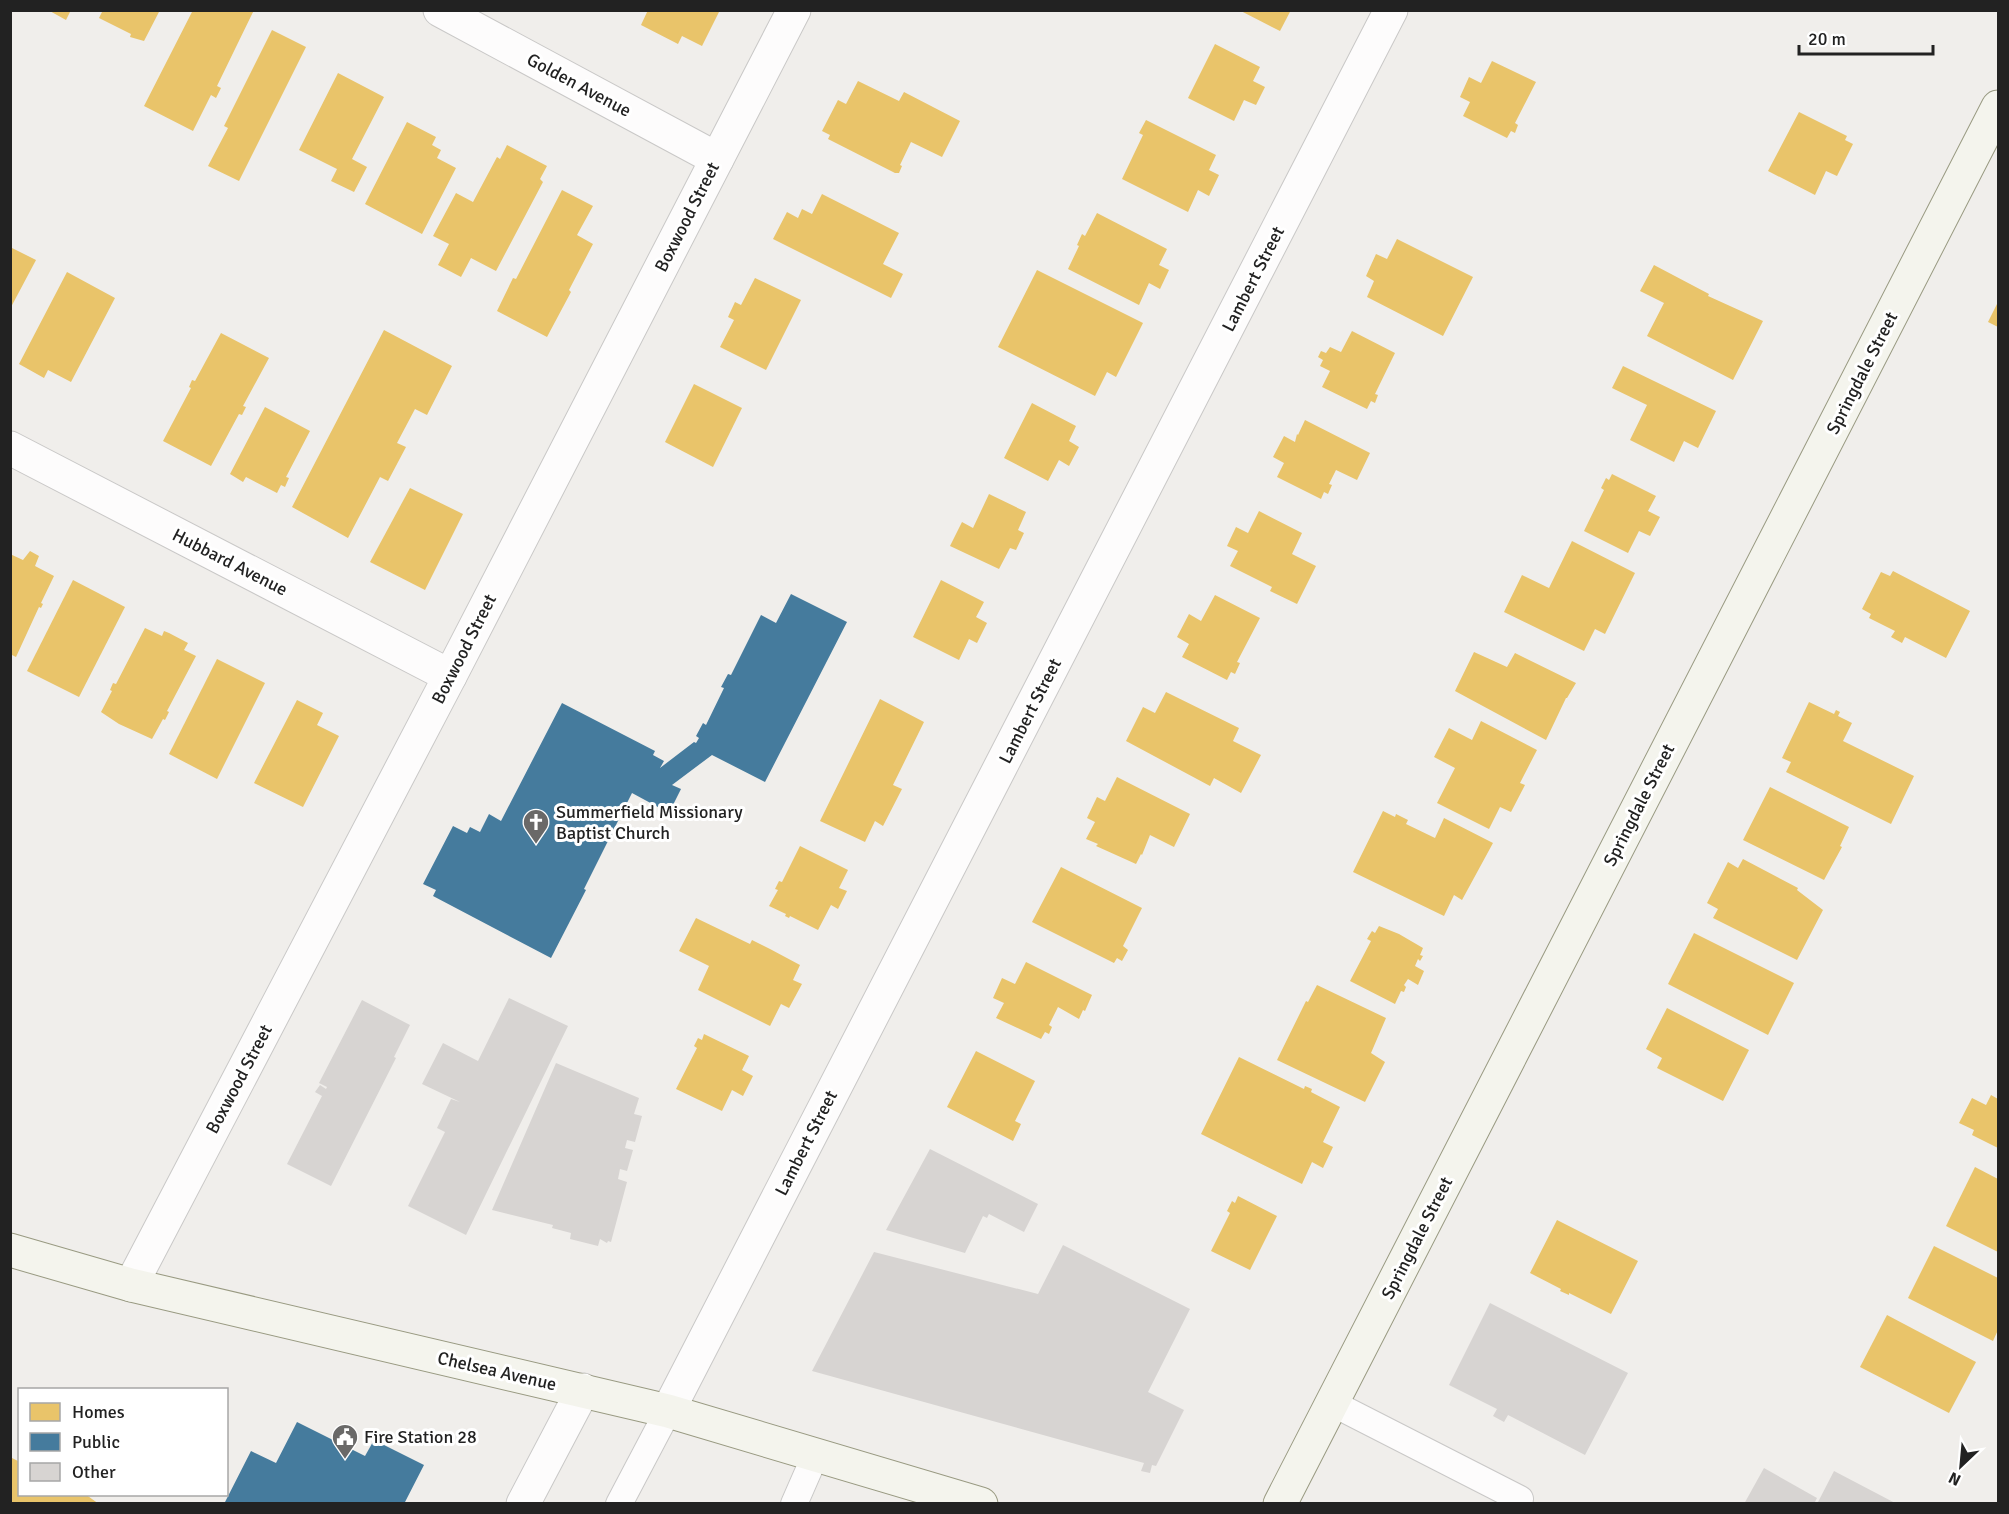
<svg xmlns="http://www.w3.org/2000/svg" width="2009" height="1514" font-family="Signika,sans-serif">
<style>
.homes{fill:#e9c46a}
.public{fill:#457b9d}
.building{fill:#d7d4d2}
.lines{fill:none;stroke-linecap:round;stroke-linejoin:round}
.lane-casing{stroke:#c9c8c7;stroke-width:28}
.street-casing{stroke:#c9c8c7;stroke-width:35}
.secondary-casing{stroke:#999a82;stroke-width:35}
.lane{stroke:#fdfcfc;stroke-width:26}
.street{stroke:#fdfcfc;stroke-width:33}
.secondary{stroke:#f4f4ed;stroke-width:33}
.labels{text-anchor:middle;stroke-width:6;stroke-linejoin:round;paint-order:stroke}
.street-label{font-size:18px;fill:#222;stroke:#fff}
.poi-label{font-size:18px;fill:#222;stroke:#fff;text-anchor:start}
</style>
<rect width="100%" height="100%" fill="#f0eeeb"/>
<g class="homes">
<path d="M48,10H71L66,20Z"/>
<path d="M103,10H160L144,41L130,37L131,34L99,18Z"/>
<path d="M193,10H254L217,86L221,88L216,98L211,95L193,131L144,106Z"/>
<path d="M648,10H720L702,46L682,36L678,44L641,25Z"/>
<path d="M1239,10H1291L1280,31Z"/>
<path d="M272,30L306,47L239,181L208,166L228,128L224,126Z"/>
<path d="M1215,44L1260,67L1253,81L1265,87L1256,105L1244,100L1234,121L1188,98Z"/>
<path d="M1492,61L1536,82L1515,123L1518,125L1515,133L1511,131L1507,138L1463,116L1470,102L1460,97L1469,77L1481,83Z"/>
<path d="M338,73L384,97L352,159L367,167L354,192L331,181L337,169L299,150Z"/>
<path d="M858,81L899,101L904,92L960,121L942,157L911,142L900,165L902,166L899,173H895L828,139L830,135L822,131L838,100L846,104Z"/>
<path d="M1799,112L1847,136L1845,140L1853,144L1837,176L1826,171L1815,195L1768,171Z"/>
<path d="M1146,120L1216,155L1209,170L1219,175L1209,196L1198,190L1188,212L1122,179L1143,135L1139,133Z"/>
<path d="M407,122L436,137L432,145L441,150L437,158L456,168L422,234L365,204Z"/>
<path d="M507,145L547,166L540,179L543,182L496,271L471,258L461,277L438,265L449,244L433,236L456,193L473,202L497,157L500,159Z"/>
<path d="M562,190L593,206L577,235L593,244L569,290L571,292L547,337L497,311L513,278L516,279Z"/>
<path d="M822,194L899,233L883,264L903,274L891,298L773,239L787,212L798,218L802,209L812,214Z"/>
<path d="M1097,213L1167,249L1159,265L1169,270L1160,289L1149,283L1139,305L1068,269L1079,246L1077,245L1082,234L1085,236Z"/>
<path d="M1397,239L1473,277L1443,336L1367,297L1374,281L1366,276L1376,254L1387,259Z"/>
<path d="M10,247L36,260L10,309Z"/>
<path d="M1654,265L1709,294L1708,296L1763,321L1733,380L1647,336L1664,303L1640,291Z"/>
<path d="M1037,270L1143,323L1116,377L1107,372L1095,396L998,347Z"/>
<path d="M67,272L115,298L71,382L48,370L44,378L19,364Z"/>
<path d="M755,278L801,300L766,370L720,347L734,320L728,317L735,302L741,305Z"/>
<path d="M1998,302V327L1988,322Z"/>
<path d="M384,330L452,366L427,415L415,409L397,443L406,447L388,481L380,477L348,538L292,507Z"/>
<path d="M1352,331L1395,353L1375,394L1378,395L1375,403L1371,401L1367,409L1322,387L1330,371L1320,366L1323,360L1318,357L1321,351L1326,353L1330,347L1341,352Z"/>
<path d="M221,333L269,358L243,406L246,407L242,415L239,414L211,466L163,441L191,388L189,387L192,380L195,381Z"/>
<path d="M1623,366L1716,411L1698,448L1684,441L1674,462L1630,440L1647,405L1612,388Z"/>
<path d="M694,384L742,408L713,467L665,442Z"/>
<path d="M1032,403L1076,426L1069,441L1079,447L1069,466L1059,460L1048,481L1004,458Z"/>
<path d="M265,407L310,431L286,477L289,478L285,487L281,485L277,493L246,477L243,482L230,474Z"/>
<path d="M1305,420L1370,453L1357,480L1336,470L1329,484L1332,485L1328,494L1324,492L1321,499L1277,477L1284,463L1273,457L1284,436L1295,442L1297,434L1298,435Z"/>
<path d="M1612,474L1656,496L1648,511L1660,517L1650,536L1639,531L1628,553L1584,531L1604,490L1601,488L1606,478L1609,480Z"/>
<path d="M410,488L463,514L425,590L370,562Z"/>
<path d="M989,494L1026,512L1018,530L1024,533L1016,550L1010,548L999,569L950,546L962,522L973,528Z"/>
<path d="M1259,511L1302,533L1292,554L1316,566L1297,604L1270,591L1272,587L1230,566L1238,551L1227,546L1236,527L1248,533Z"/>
<path d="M1572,541L1635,573L1605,634L1595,629L1584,651L1504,612L1522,575L1549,588Z"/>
<path d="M30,551L39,556L35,566L54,576L41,603L43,604L41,608L39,607L16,657L10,654V554L23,560Z"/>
<path d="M1893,571L1970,611L1946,658L1905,637L1902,643L1891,637L1895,631L1869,618L1871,614L1862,609L1881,572L1890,576Z"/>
<path d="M73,580L125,607L79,697L27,671Z"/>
<path d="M941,580L984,602L976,617L987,623L977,643L969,639L959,660L913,637Z"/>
<path d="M1215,595L1260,618L1237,662L1240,663L1235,674L1231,672L1227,680L1182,657L1189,644L1177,637L1189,614L1201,621Z"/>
<path d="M145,628L162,636L164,631L169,633L188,643L184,650L196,656L167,711L169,712L165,720L163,719L152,739L119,724L101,712L112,691L110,690L113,683L116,684Z"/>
<path d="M1474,652L1507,667L1515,653L1576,683L1567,698H1566L1546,740L1455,691Z"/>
<path d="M217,659L265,683L217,779L169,754Z"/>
<path d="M1166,692L1239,728L1233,741L1261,755L1241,793L1214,778L1210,786L1126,741L1143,707L1155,713Z"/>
<path d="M880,699L924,722L893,785L902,789L883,826L875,821L865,842L820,821Z"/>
<path d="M297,700L323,713L317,725L339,736L303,807L254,783Z"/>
<path d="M1809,702L1834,714L1836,710L1840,712L1838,716L1852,723L1843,741L1914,776L1891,824L1786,772L1791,762L1782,758Z"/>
<path d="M1481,721L1537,750L1520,783L1525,785L1511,812L1500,807L1489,829L1437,803L1455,768L1434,757L1449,728L1472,740Z"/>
<path d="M1117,777L1190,814L1174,847L1150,835L1142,855L1141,854L1136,864L1096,846L1098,844L1086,839L1095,822L1087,818L1097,797L1105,801Z"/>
<path d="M1770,787L1849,827L1840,846L1842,847L1824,880L1743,840Z"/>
<path d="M1383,811L1395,817L1396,814L1408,820L1406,824L1435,838L1444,818L1493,843L1462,900L1454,895L1444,916L1353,872Z"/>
<path d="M800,846L848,870L839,888L847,891L838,909L831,905L818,930L790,916L789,918L785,916L786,914L769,906L778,890L775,889L779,881L782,882Z"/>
<path d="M1743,859L1798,888L1797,890L1823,910L1797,960L1713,918L1718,909L1707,903L1728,862L1738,868Z"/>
<path d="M1061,867L1142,908L1123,946L1128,950L1122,961L1117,958L1114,963L1032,922Z"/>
<path d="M696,918L750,944L752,940L770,949L800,965L793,980L802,984L789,1008L781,1004L770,1026L698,990L709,966L679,951Z"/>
<path d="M1379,926L1399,934L1423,948L1420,955L1423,956L1420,961L1418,959L1415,966L1424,971L1418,985L1408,979L1404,985L1406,987L1404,992L1401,991L1395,1004L1350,981L1371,941L1367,939L1372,931L1375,933Z"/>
<path d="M1694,933L1794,983L1768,1035L1668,984Z"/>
<path d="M1026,962L1092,995L1085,1011L1083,1010L1079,1019L1058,1007L1049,1025L1052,1027L1049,1034L1045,1032L1041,1039L996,1018L1004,1003L993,998L1002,978L1015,984Z"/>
<path d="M1317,985L1386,1018L1371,1053L1385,1062L1365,1102L1277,1060L1306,1001L1308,1002Z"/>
<path d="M1667,1008L1749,1050L1723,1101L1657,1068L1662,1058L1646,1049Z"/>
<path d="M704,1034L749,1056L742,1070L753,1076L743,1096L732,1090L722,1111L676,1089L697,1048L694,1046L698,1038L702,1040Z"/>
<path d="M976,1051L1035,1081L1015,1121L1021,1124L1013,1141L947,1107Z"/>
<path d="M1239,1057L1304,1089L1305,1086L1312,1089L1311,1092L1340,1107L1323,1142L1333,1147L1323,1168L1312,1162L1302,1184L1201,1134Z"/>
<path d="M1991,1095L1998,1099V1148L1972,1135L1974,1130L1959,1123L1972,1098L1986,1105Z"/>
<path d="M1975,1167L1998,1179V1252L1946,1226Z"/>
<path d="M1238,1196L1277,1216L1250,1270L1211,1251L1230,1213L1227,1211L1232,1201L1235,1203Z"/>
<path d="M1557,1220L1638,1261L1611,1314L1569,1293V1295L1560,1291L1561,1289L1530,1273Z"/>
<path d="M1934,1246L1998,1278V1330L1993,1341L1908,1298Z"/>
<path d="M1887,1315L1976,1362L1949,1413L1860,1367Z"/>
<path d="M10,1457L20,1462V1494H85L99,1504H10Z"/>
</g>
<g class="public">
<path d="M791,594L847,622L765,782L712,755L672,785L681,789L669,813L632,793L584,889L586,890L551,958L433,896L436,890L423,884L453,826L467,833L470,827L480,832L489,814L501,821L562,703L655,751L653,755L664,761L660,768L694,742L696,743L699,738L696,736L703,723L706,725L724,688L721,687L728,674L731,675L761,615L776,623Z"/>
<path d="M297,1422L365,1456L374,1440L424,1465L404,1504H224L251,1451L276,1463Z"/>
</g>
<g class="building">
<path d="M509,998L568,1026L466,1235L408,1206L445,1132L437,1128L451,1099L460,1102L422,1084L443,1043L478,1061Z"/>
<path d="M362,1000L410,1025L394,1057L396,1058L331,1186L287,1164L322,1096L315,1092L320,1085L326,1089L327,1087L319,1083Z"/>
<path d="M556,1063L639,1098L634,1114L642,1116L635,1142L627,1140L625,1148L633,1150L627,1171L620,1169L618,1179L627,1182L611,1242L608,1241L607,1243L600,1239L598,1246L570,1239L571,1233L552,1228L553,1225L492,1210Z"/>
<path d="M930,1149L1038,1204L1024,1232L989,1214L987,1218L983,1216L965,1253L886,1230Z"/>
<path d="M1063,1245L1190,1309L1148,1392L1184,1410L1156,1466L1152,1465L1150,1473L1141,1471L1144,1463L812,1371L874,1252L1038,1294Z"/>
<path d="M1490,1303L1628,1373L1585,1455L1508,1415L1504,1422L1493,1416L1497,1409L1449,1385Z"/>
<path d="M1764,1468L1817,1498L1814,1504H1744Z"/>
<path d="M1834,1471L1897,1504H1817Z"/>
</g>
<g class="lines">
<g class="lane-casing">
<g id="lane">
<path d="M1332,1403L1520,1499L1517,1504"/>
<path d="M619,1504L668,1411"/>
<path d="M794,1504L815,1456"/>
</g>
</g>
<g class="street-casing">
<g id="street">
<path d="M440,10L717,159"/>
<path d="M10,448L450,676"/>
<path d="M131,1285L450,676L794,10"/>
<path d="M668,1411L1391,10"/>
<path d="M523,1504L583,1390"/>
</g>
</g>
<g class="secondary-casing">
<g id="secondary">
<path d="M10,1250L131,1285L668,1411L981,1504"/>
<path d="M1280,1504L1998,107"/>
</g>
</g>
<use href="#lane" class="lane"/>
<use href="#street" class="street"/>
<use href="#secondary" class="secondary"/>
</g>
<defs>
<g id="church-pin" transform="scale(1.35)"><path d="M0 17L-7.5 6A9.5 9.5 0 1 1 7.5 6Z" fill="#6a6968" stroke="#fff"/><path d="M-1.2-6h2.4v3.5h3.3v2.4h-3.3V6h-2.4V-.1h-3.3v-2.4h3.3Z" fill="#fff"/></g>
<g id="civic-pin" transform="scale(1.35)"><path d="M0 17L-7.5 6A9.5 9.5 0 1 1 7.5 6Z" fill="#6a6968" stroke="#fff"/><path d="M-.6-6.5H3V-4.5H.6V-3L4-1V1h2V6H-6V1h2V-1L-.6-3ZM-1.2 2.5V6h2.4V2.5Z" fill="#fff"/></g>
</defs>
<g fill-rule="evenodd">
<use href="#church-pin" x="536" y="822"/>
<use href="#civic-pin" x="345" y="1437"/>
</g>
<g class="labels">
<g class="street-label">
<text transform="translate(579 85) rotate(28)" y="6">Golden Avenue</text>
<text transform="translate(687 217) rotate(-63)" y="6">Boxwood Street</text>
<text transform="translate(1253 279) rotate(-63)" y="6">Lambert Street</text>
<text transform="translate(1862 373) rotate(-63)" y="6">Springdale Street</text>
<text transform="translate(230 562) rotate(27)" y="6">Hubbard Avenue</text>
<text transform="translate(464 649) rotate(-63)" y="6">Boxwood Street</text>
<text transform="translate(1030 711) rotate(-63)" y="6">Lambert Street</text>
<text transform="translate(1639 805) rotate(-63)" y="6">Springdale Street</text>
<text transform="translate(239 1079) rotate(-62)" y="6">Boxwood Street</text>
<text transform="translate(806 1143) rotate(-63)" y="6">Lambert Street</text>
<text transform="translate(1417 1238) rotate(-63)" y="6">Springdale Street</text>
<text transform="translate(497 1371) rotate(13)" y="6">Chelsea Avenue</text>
</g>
<g class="poi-label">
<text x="556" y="818">Summerfield Missionary<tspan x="556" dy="21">Baptist Church</tspan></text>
<text x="364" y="1443">Fire Station 28</text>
</g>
</g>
<rect width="2009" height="1514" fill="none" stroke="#222222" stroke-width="24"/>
<rect x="18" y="1388" width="210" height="108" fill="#ffffff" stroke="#a7a7a7" stroke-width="1.5"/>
<rect x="30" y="1403" width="30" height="18" fill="#e9c46a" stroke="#a7a7a7" stroke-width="1.5"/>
<text x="72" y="1418" font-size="18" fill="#222222">Homes</text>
<rect x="30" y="1433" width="30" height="18" fill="#457b9d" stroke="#a7a7a7" stroke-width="1.5"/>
<text x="72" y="1448" font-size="18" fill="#222222">Public</text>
<rect x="30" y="1463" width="30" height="18" fill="#d7d4d2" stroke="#a7a7a7" stroke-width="1.5"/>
<text x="72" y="1478" font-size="18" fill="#222222">Other</text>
<g transform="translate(1961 1466) rotate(206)" stroke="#ffffff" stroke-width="4.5" paint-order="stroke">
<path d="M0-4.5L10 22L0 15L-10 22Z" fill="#222222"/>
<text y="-9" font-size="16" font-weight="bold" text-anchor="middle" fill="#222222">N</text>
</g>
<path d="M1799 45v9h134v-9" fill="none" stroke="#222222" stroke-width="3"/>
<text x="1808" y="45" font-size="18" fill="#222222" stroke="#ffffff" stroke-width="4.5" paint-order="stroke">20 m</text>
</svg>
